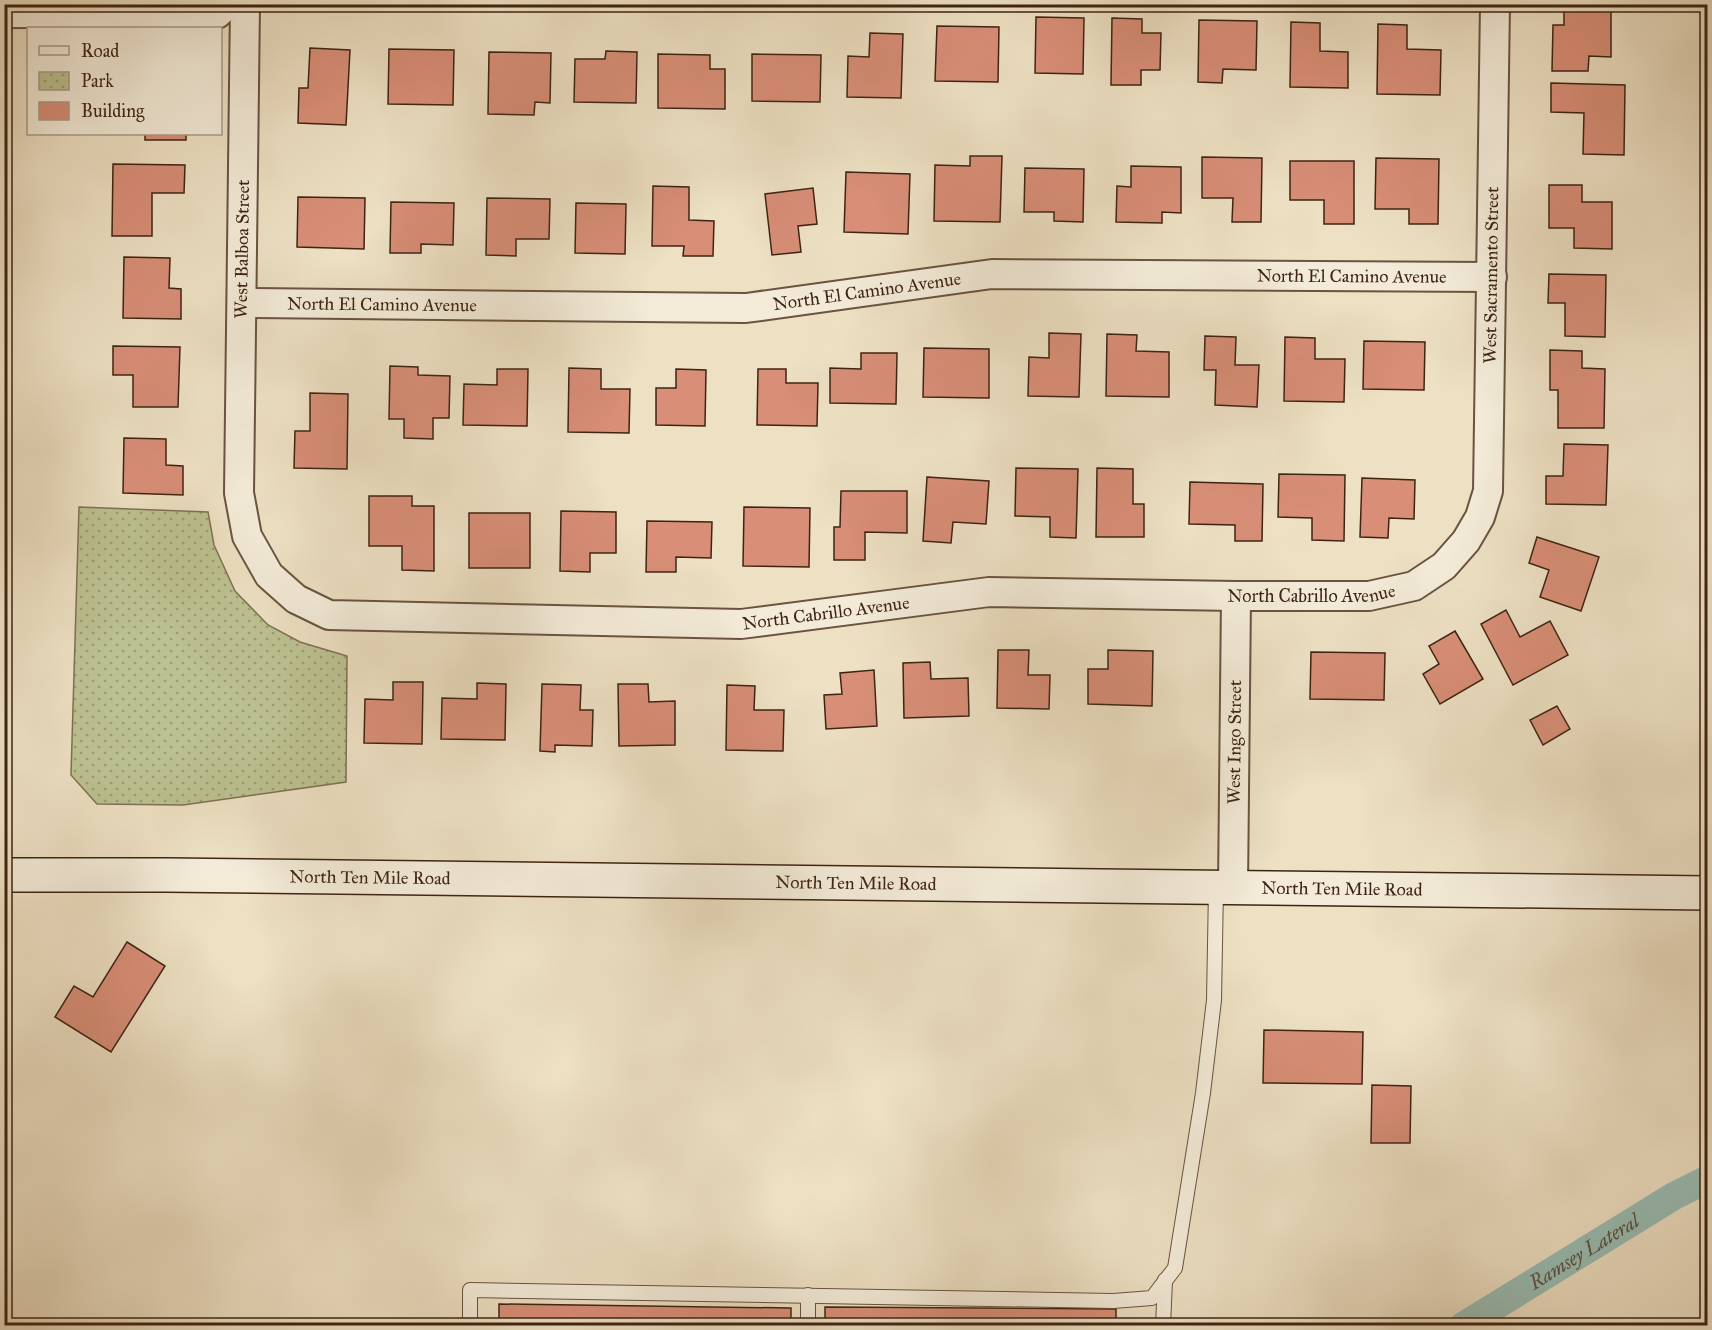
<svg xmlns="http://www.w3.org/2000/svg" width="1712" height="1330" font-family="'IM FELL Great Primer',serif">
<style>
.park{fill:url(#park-dots);stroke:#7d7252;stroke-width:1.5}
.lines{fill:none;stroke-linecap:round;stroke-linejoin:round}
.canal{stroke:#99bdb4;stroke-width:28}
.building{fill:#d88e77;stroke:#3e2413;stroke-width:1.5}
.service-casing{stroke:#6a533f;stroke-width:16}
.minor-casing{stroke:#6a533f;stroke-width:32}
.secondary-casing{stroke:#3e2413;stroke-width:36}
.service{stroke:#f3ebd8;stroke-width:14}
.minor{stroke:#f3ebd8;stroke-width:28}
.secondary{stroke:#f3ebd8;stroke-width:33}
.labels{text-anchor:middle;stroke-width:6;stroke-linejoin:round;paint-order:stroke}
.street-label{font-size:18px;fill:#3e2413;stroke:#f3ebd8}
.water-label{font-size:20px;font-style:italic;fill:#595243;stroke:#f3ebd8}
</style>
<defs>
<pattern id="park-dots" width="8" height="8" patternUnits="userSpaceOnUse" patternTransform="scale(1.5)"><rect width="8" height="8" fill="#bcc191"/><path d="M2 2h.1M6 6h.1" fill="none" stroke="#9a9d75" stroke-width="1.8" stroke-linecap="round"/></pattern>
</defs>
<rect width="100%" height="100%" fill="#ede0c3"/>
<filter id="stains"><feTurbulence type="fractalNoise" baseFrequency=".00333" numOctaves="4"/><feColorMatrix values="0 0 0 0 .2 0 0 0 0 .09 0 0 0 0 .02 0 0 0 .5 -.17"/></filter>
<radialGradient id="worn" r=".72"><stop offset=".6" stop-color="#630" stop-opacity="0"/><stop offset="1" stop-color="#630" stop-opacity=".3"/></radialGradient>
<path class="park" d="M79,507L208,512L214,545L235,591L268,625L300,642L347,656L346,782L183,805L97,804L71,775Z"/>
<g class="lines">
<path class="canal" id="s1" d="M1463,1326L1674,1196L1708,1179"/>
</g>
<g class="building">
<path d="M1564,8L1611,9V57L1589,56L1588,71H1552L1553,25H1564Z"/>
<path d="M1036,17L1084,18L1083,74L1035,73Z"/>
<path d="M1112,18L1142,19V33H1161L1160,70H1141V85H1111Z"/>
<path d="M1199,20L1257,21L1256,70L1223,69L1222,83L1198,82Z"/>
<path d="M1291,22L1320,23V51L1348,52V88L1290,87Z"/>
<path d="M1378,24L1407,25V49L1441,50L1440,95L1377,94Z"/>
<path d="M937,26L999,27L998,82L935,81Z"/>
<path d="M870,33L903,34L901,98L847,97L848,56L869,57Z"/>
<path d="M310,48L350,50L346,125L298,123L299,88H308Z"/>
<path d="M389,49L454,50L453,105L388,104Z"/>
<path d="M606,51L637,52L636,103L574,102L575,59H605Z"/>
<path d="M489,52L551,53L550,103L535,102L534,115L488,114Z"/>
<path d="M658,54L710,55V69H725V109L658,108Z"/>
<path d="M752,54L821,55L820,102L752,101Z"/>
<path d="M1551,83L1625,85L1624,155L1583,154L1584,113L1551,112Z"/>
<rect x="145" y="134" width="41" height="6"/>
<path d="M970,156H1002L1000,222L934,221L935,165L970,166Z"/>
<path d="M1202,157L1262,158L1261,222H1232L1233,198H1202Z"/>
<path d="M1376,158L1439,159L1438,224H1409V209H1375Z"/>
<path d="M1290,161H1354V224H1324V200H1290Z"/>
<path d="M113,164L185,165L184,193H152V236H112Z"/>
<path d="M1131,166L1181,167V213L1162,212V223L1116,222L1117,186L1131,187Z"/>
<path d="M1025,168L1084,169L1083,222L1054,221V212H1024Z"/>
<path d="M846,172L910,174L908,234L844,232Z"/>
<path d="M1549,185H1582V202H1612V249L1574,248V228H1549Z"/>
<path d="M653,186L689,187V220L714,221L713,256H683L684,246H652Z"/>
<path d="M813,188L817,224L798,226L801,252L772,255L765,194Z"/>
<path d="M298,197L365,198L364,249L297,247Z"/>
<path d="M487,198L550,199L549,239H516V256L486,255Z"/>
<path d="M391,202L454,203L453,245L421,244V253H390Z"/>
<path d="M576,203L626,204L625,254L575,253Z"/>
<path d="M124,257L170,258L169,288L181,289V319L123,318Z"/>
<path d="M1549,274L1606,275L1605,337L1565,336V303H1548Z"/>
<path d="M1049,333L1081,334L1079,397L1028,396L1029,357L1049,358Z"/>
<path d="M1107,334L1137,335L1136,351L1169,352V397L1106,396Z"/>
<path d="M1205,336L1236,337L1235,365H1259L1257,407L1215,405L1216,370H1204Z"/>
<path d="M1285,337L1315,338V359H1345L1344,402L1284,401Z"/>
<path d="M1364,341L1425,342L1424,390L1363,389Z"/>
<path d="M113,346L180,347L178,407H133V375H113Z"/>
<path d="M924,348L989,349V398L923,397Z"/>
<path d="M1550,350L1582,351V368L1605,369L1604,428H1558V390H1550Z"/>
<path d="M861,353H897L896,404L830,403V368L861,369Z"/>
<path d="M390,366L418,367V375L450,376L449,418H433V439L404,438V419H389Z"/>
<path d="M569,368L601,369V389H630L629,433L568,432Z"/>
<path d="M497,369H528L527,426L463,425L464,384L497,385Z"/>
<path d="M676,369L706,370L705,426L656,425V388H676Z"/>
<path d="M758,369H786V383H818L817,426L757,425Z"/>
<path d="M310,393L348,394L347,469L294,468L295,431H310Z"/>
<path d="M124,438L166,439V465L183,466V495L123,493Z"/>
<path d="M1564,444L1608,445L1606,505L1546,504V476H1563Z"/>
<path d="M1016,468L1078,469L1076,538L1050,537V517L1015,516Z"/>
<path d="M1097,468L1133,469V504H1144V537H1096Z"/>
<path d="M1279,474L1345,475L1344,541L1312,540V518L1278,517Z"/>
<path d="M927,477L989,481L986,524L953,522L951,543L923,541Z"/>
<path d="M1362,478L1415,480L1414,519L1389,518L1388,538L1360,537Z"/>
<path d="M1190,482L1263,484L1262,541H1235V525L1189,524Z"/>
<path d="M841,491H907V533L865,532V560H834V527H840Z"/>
<path d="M369,496H412V506H434V571L402,570V546H369Z"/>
<path d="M744,507L810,508L809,567L743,566Z"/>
<path d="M561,511L616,512V553H590V572L560,571Z"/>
<rect x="469" y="513" width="61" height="55"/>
<path d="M647,521L712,522L711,558L676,557V572H646Z"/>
<path d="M1537,537L1599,557L1581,611L1540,597L1549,570L1529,563Z"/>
<path d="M1506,610L1520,637L1550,621L1568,655L1513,685L1481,624Z"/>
<path d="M1455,631L1483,679L1440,704L1423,674L1439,664L1429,646Z"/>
<path d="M998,650H1029L1028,675H1050L1049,709L997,708Z"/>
<path d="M1108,650L1153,651L1152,706L1088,704V669H1108Z"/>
<path d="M1311,652L1385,653L1384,700L1310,699Z"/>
<path d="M930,662L931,679L968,678L969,716L904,718L903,663Z"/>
<path d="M874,670L877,726L826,729L824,695L842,694L840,673Z"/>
<path d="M393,682H423L422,744L364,743L365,699L393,700Z"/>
<path d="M477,683L506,684L505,740L441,739L442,698L477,699Z"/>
<path d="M542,684L581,685L580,710H593L592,746L555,745V752L540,751Z"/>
<path d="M618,684H648L649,702L675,701V745L619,746Z"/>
<path d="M727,685L755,686L754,710H784L783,751L726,750Z"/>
<path d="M1557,706L1570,729L1543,745L1530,720Z"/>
<path d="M127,942L165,966L111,1052L55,1017L74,986L93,997Z"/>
<path d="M1264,1030L1363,1032L1362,1084L1263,1083Z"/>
<path d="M1372,1085L1411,1086L1410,1143H1371Z"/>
<path d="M499,1304L791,1308V1326H499Z"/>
<path d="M825,1307L1116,1309V1326H825Z"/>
</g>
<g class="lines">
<g class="service-casing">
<g id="service">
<path d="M470,1326V1290L1113,1301L1152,1298L1175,1268L1203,1093L1214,1000L1216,888"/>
<path d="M808,1326V1295"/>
<path d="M1163,1326L1165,1280"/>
</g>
</g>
<g class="minor-casing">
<g id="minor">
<path id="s2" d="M245,4L239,493L247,536L269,575L296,599L329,615L741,624L989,592L1236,596H1369L1414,586L1444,566L1466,541L1480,517L1488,491L1495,4"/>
<path d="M4,13L217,14L228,4"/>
<path id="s3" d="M242,303L746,308L992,274L1492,277"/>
<path id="s4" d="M1233,888L1236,596"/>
</g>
</g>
<g class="secondary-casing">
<g id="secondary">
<path id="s5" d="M4,875H166L1708,893"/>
</g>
</g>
<use href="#service" class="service"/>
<use href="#minor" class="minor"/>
<use href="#secondary" class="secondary"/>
</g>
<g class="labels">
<g class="street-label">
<text transform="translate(242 249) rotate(-89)" y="6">West Balboa Street</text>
<text dy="6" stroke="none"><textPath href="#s2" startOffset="2079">West Sacramento Street</textPath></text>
<text dy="6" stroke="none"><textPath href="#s3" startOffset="1112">North El Camino Avenue</textPath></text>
<text dy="6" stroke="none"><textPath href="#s3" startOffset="626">North El Camino Avenue</textPath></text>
<text dy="6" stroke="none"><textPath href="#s3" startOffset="140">North El Camino Avenue</textPath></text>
<text dy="6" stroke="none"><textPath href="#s2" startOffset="1635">North Cabrillo Avenue</textPath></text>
<text dy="6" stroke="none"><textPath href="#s2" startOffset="1148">North Cabrillo Avenue</textPath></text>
<text dy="6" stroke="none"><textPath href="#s4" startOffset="146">West Ingo Street</textPath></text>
<text dy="6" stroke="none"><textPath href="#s5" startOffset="366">North Ten Mile Road</textPath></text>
<text dy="6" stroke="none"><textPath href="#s5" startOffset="852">North Ten Mile Road</textPath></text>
<text dy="6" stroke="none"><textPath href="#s5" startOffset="1338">North Ten Mile Road</textPath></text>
</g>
<g class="water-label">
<text dy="7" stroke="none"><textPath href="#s1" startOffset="142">Ramsey Lateral</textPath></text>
</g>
</g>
<rect width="1712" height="1330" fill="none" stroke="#ede0c3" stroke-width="24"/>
<rect x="6" y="6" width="1700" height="1318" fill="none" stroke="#3e2413" stroke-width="3"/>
<rect x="12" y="12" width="1688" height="1306" fill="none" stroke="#3e2413" stroke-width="1.5"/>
<rect x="27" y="27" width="195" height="108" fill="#f3ebd8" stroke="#ab9b89" stroke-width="1.5"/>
<rect x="39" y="46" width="30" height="9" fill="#f3ebd8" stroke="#ab9b89" stroke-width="1.5"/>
<text x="81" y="57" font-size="18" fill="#3e2413">Road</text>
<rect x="39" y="72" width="30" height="18" fill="url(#park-dots)" stroke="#ab9b89" stroke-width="1.5"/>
<text x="81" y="87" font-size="18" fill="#3e2413">Park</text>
<rect x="39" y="102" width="30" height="18" fill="#d88e77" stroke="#ab9b89" stroke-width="1.5"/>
<text x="81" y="117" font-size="18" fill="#3e2413">Building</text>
<rect width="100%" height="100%" filter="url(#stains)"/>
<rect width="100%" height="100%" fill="url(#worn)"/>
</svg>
